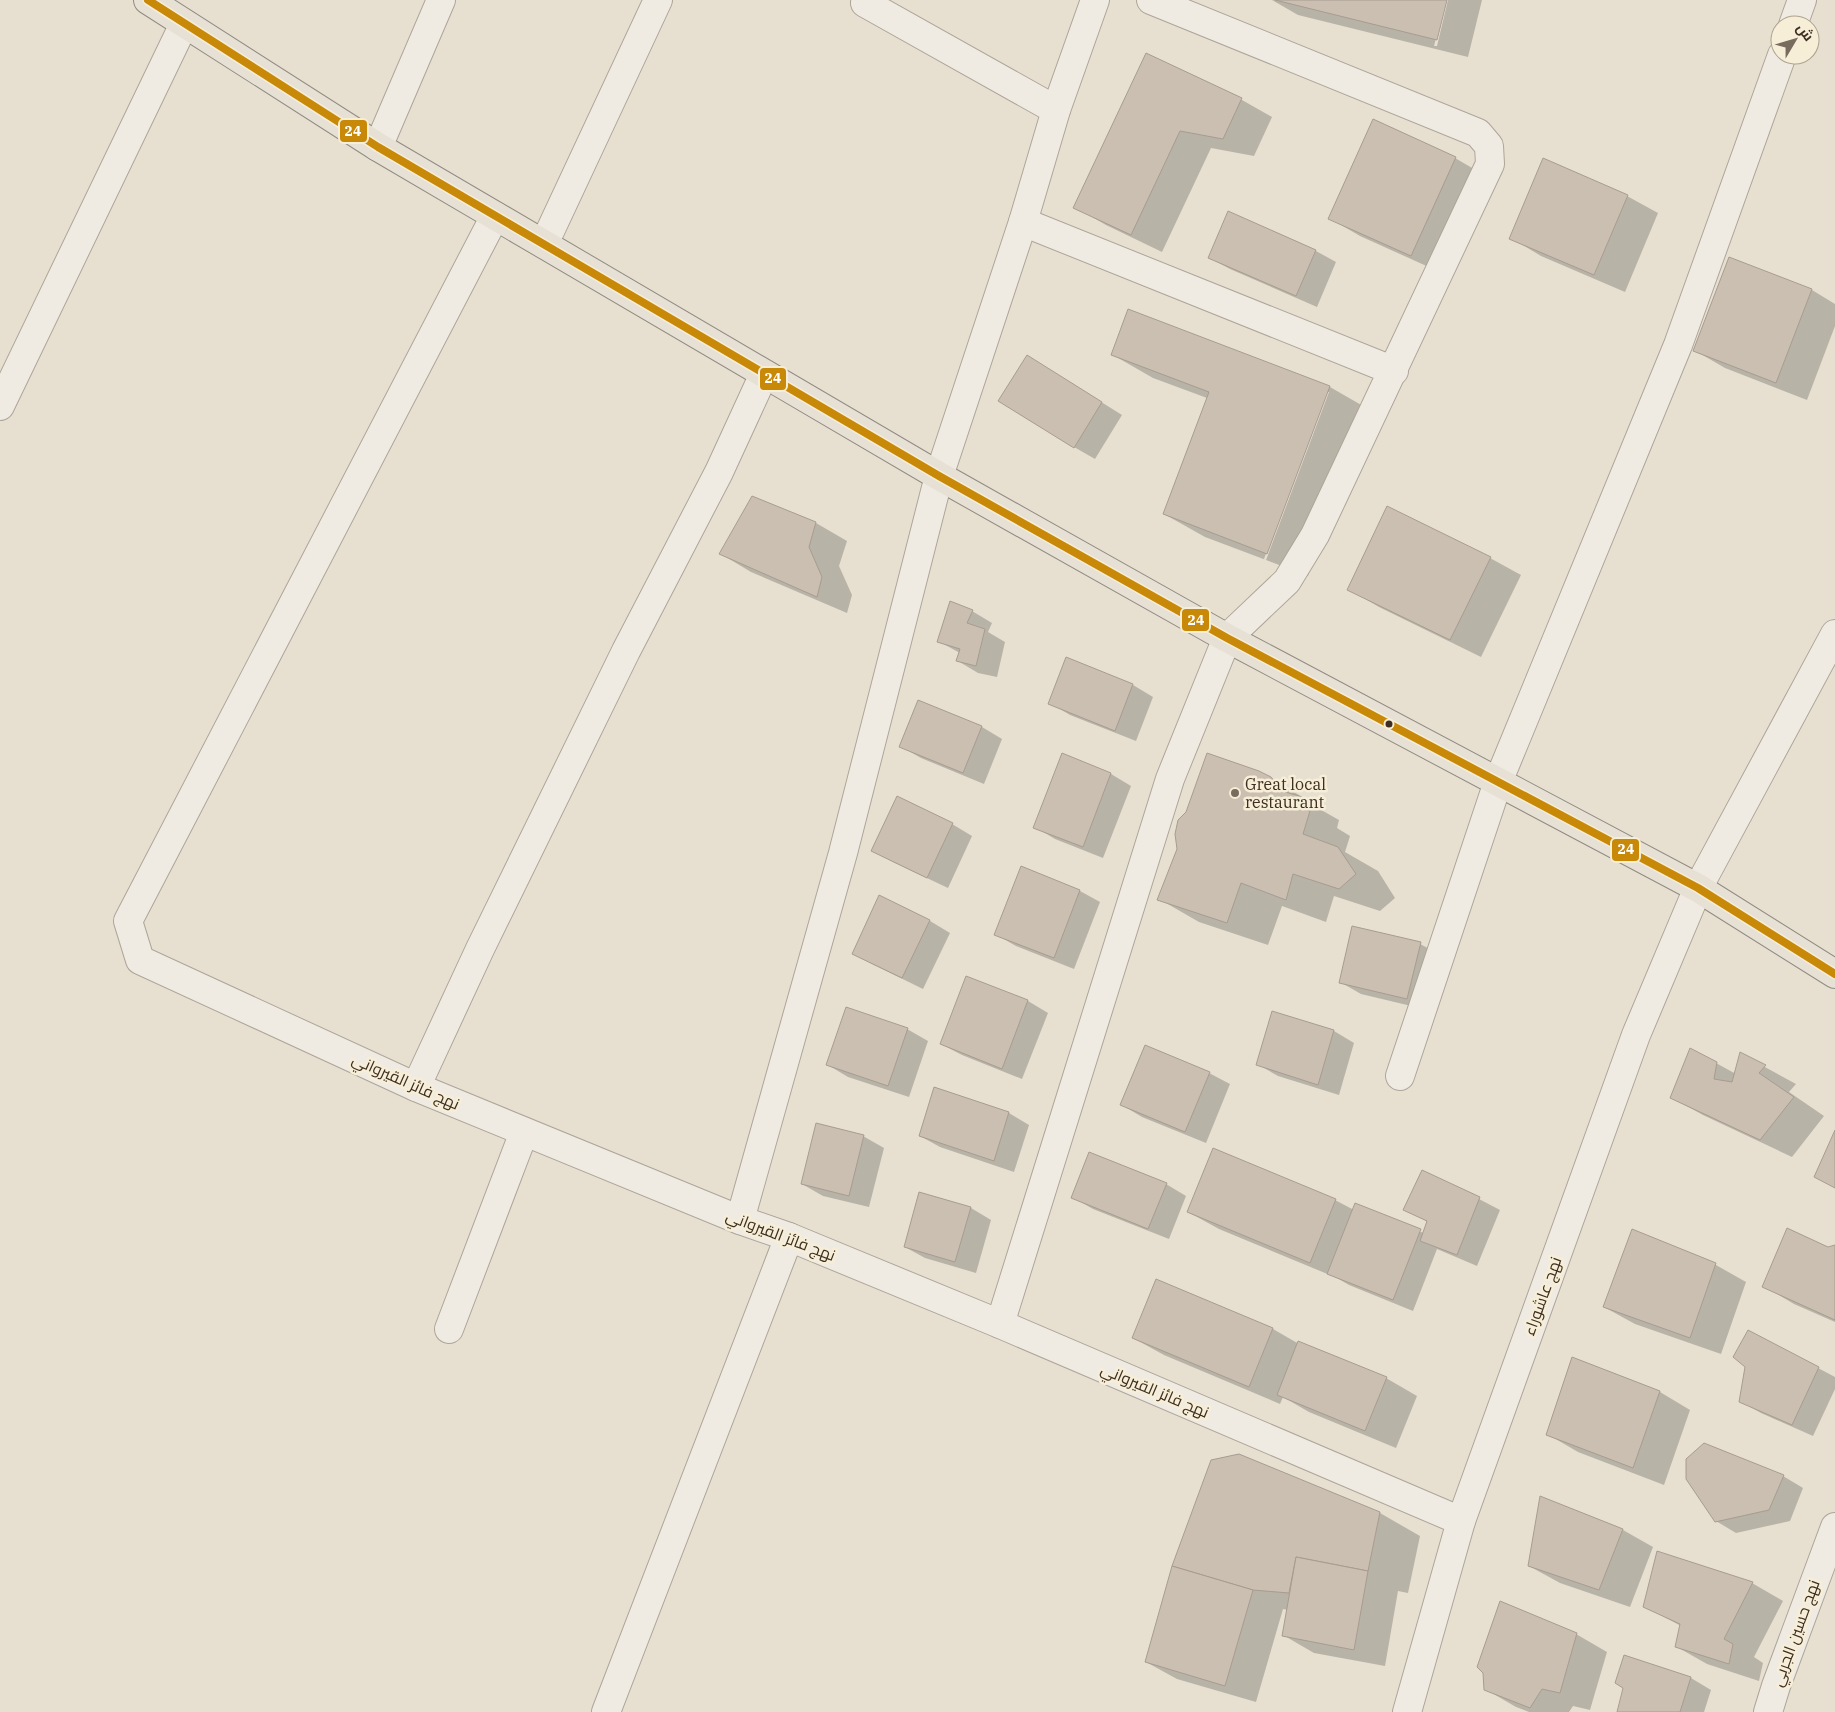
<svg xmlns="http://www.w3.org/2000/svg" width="1835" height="1712" font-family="'IBM Plex Serif',Cairo,serif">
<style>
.shadow{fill:#0003;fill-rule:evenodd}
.building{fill:#cbbfb2;stroke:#a89c90}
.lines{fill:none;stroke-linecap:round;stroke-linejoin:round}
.minor-casing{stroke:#ada599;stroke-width:30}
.major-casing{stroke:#928b80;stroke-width:30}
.minor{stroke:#efebe3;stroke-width:28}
.major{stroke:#e6e1d4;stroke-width:28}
.bus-1-casing{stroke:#f7eed8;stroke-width:11}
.bus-1{stroke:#c88808;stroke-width:8}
.bus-dot{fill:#3d2e20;stroke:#f7eed8;stroke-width:2}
.poi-dot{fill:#786c5e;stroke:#f7eed8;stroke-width:2}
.labels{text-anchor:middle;stroke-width:5;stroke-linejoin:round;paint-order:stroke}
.poi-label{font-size:16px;fill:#3d2e20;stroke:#f7eed8;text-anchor:start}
.street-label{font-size:16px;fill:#3d2e20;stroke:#f7eed8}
.line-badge{stroke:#f7eed8;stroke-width:2}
.badge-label{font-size:14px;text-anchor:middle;font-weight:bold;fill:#fff}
</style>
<rect width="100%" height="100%" fill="#e7e0d1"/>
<g class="shadow">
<path d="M1272,0H1446L1434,46H1437L1448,0H1482L1468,57L1298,15Z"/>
<path d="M1147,55L1242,100L1272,117L1254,156L1211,148L1162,252L1106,225L1075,207Z"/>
<path d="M1455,158L1486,176L1442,273L1360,236L1329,218Z"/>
<path d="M1627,196L1658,213L1625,292L1541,256L1511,238Z"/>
<path d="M1228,213L1316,251L1336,262L1317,307L1230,269L1210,258Z"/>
<path d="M1812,290L1835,304V326L1807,400L1725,368L1694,350Z"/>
<path d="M1113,355L1330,387L1370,410L1308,576L1205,537L1164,514L1207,398L1153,378ZM1327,392H1329L1266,560L1264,559Z"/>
<path d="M1047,368L1122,415L1095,459L1074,447Z"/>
<path d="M753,498L816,523L847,541L839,566L852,595L847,613L751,572L721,554Z"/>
<path d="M1490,558L1521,575L1481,657L1379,607L1349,589Z"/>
<path d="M972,611L992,623L988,632L1005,642L997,677L978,673L958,661L960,653L938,641Z"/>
<path d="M1067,659L1133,685L1153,697L1136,741L1070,715L1050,703Z"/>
<path d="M982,727L1002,739L984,784L921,758L900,746Z"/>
<path d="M1063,755L1111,774L1131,786L1103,858L1055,839L1035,827Z"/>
<path d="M1270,778L1311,802L1316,807L1339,820L1337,828L1350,836L1345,852L1378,871L1395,898L1380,911L1334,896L1326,922L1282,906L1268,945L1199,922L1159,899Z"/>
<path d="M952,824L972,836L948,888L893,862L873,850Z"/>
<path d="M1021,868L1080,891L1100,902L1074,969L1016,946L995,934Z"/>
<path d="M930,921L950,933L923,989L874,965L853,954Z"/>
<path d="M1420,944L1441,955L1428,1010L1361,994L1340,982Z"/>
<path d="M967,978L1028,1001L1048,1013L1022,1079L962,1055L941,1044Z"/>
<path d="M1273,1013L1334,1031L1354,1043L1339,1095L1278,1076L1257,1064Z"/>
<path d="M907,1029L928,1041L909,1097L848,1077L828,1065Z"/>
<path d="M1741,1054L1796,1084L1789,1092L1824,1116L1792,1157L1703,1115L1672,1098L1716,1063L1736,1074Z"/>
<path d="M1209,1073L1230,1084L1206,1143L1142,1117L1122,1105Z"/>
<path d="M935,1089L1009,1113L1029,1125L1014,1172L940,1147L920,1136Z"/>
<path d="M863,1136L884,1148L869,1207L823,1196L802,1184Z"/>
<path d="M1166,1184L1186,1196L1169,1239L1093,1209L1072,1197Z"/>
<path d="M920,1194L971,1208L991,1220L976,1273L925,1258L905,1247Z"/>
<path d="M1479,1199L1500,1210L1477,1266L1437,1249L1413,1311L1349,1285L1337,1278L1219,1229L1188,1212L1335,1200L1354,1210L1424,1233L1428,1222L1405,1209Z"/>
<path d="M1633,1230L1716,1265L1746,1282L1721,1354L1635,1324L1604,1307Z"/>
<path d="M1835,1246V1322L1794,1304L1764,1286L1827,1248Z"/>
<path d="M1273,1329L1299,1344L1386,1378L1417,1396L1396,1448L1309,1412L1283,1397L1280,1404L1164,1355L1133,1338Z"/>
<path d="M1748,1331L1835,1377V1389L1813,1436L1761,1413L1740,1401L1746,1366Z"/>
<path d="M1572,1358L1660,1392L1690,1410L1664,1485L1578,1452L1547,1434Z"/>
<path d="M1212,1461L1380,1513L1420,1536L1408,1593L1398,1591L1385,1666L1314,1653L1283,1635L1288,1610L1283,1609L1256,1702L1177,1679L1146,1662Z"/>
<path d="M1783,1476L1803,1488L1790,1521L1736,1533L1716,1521Z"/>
<path d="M1541,1498L1623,1530L1653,1547L1630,1607L1560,1583L1529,1566Z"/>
<path d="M1752,1583L1783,1601L1754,1657L1763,1663L1759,1681L1707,1664L1677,1647L1681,1626L1644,1606Z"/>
<path d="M1576,1634L1607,1652L1590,1710L1573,1706L1569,1712H1529L1516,1707L1485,1689Z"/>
<path d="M1625,1657L1691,1678L1711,1690L1704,1712H1618L1625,1688Z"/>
</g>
<g class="building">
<path d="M1275,0H1447L1437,40Z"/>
<path d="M1146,53L1242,98L1223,139L1180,131L1131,235L1073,208Z"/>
<path d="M1373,119L1456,157L1411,256L1328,219Z"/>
<path d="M1543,158L1628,195L1594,275L1509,239Z"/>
<path d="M1228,211L1316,250L1296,296L1208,258Z"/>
<path d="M1729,257L1812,289L1776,383L1693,351Z"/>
<path d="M1128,309L1330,386L1267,554L1163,514L1209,392L1111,355Z"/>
<path d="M1027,355L1102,402L1074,448L998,401Z"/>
<path d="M752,496L816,522L809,547L822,577L817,597L719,554Z"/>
<path d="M1387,506L1491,557L1450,640L1347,590Z"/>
<path d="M950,601L973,610L967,623L985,629L976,666L956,661L960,649L937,642Z"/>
<path d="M1066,657L1133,684L1115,731L1048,704Z"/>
<path d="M918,700L982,726L963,773L899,747Z"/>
<path d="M1062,753L1111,773L1083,847L1033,828Z"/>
<path d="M1207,753L1259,771L1271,777L1282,791L1299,796L1296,806L1310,811L1303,834L1338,847L1356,874L1339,889L1293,874L1286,900L1241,883L1227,923L1157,900L1177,849L1175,834L1178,820L1186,812Z"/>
<path d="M897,796L953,823L927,878L871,851Z"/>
<path d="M1021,866L1080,890L1054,958L994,935Z"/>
<path d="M879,895L930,920L902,978L852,954Z"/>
<path d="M1352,926L1421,942L1407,999L1339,983Z"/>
<path d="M966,976L1028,1000L1002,1069L940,1044Z"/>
<path d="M846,1007L908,1028L888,1086L826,1065Z"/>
<path d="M1272,1011L1334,1030L1318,1085L1256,1065Z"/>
<path d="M1145,1045L1210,1072L1185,1132L1120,1105Z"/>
<path d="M1690,1048L1717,1062L1714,1079L1732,1082L1740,1052L1766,1065L1759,1073L1794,1097L1760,1140L1670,1098Z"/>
<path d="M934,1087L1009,1112L994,1161L919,1136Z"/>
<path d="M816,1123L864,1135L849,1196L801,1184Z"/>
<path d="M1835,1130V1188L1814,1177Z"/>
<path d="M1213,1148L1336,1199L1310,1263L1187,1212Z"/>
<path d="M1089,1152L1167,1183L1148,1229L1071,1198Z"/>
<path d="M1422,1170L1480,1197L1457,1255L1420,1241L1427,1221L1403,1210Z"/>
<path d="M919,1192L971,1207L955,1262L904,1247Z"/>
<path d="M1355,1203L1421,1229L1393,1300L1327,1274Z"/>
<path d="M1787,1228L1828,1247L1835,1245V1320L1762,1287Z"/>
<path d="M1632,1229L1716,1263L1690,1338L1603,1307Z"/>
<path d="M1156,1279L1273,1328L1249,1387L1132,1338Z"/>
<path d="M1748,1330L1819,1367L1792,1425L1739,1402L1745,1367L1733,1357Z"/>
<path d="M1298,1341L1387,1377L1365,1431L1277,1395Z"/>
<path d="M1572,1357L1660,1391L1633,1468L1546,1435Z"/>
<path d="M1704,1443L1784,1475L1769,1510L1715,1522L1686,1479V1459Z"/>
<path d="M1239,1454L1380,1512L1368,1571L1296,1557L1289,1593L1253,1590L1172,1566L1211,1460Z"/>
<path d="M1540,1496L1623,1529L1599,1590L1528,1566Z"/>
<path d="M1657,1551L1753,1582L1724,1639L1733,1644L1729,1664L1675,1647L1680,1624L1643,1607Z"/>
<path d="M1296,1557L1368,1571L1354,1650L1282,1636Z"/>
<path d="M1172,1566L1253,1590L1225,1686L1145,1662Z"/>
<path d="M1500,1601L1577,1633L1560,1693L1542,1689L1530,1708L1484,1690L1483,1673L1477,1667Z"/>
<path d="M1624,1655L1691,1677L1680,1712H1617L1623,1688L1615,1683Z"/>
</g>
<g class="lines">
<g class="minor-casing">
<g id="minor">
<path d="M865,3L1056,110"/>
<path d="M1793,25L1802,0"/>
<path d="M378,147L441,0"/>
<path d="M495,216L128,921L140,960L416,1087L740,1220L789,1237L1000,1324L1461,1521"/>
<path d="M1023,222L1394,371"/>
<path d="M544,244L658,0"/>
<path d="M0,406L184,24"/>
<path d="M1400,1076L1498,782L1678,345L1782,55"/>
<path d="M416,1087L480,949L626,651L719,472L764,374"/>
<path d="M740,1220L843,853L939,476L1023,222L1056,110L1095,0"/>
<path d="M1000,1324L1170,779L1227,638L1287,581L1315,535L1490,164L1489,146L1478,133L1151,0"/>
<path d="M449,1329L524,1132"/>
<path d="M606,1712L789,1237"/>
<path d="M1407,1712L1461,1521L1636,1035L1698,888L1835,634"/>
<path d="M1768,1712L1776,1686L1835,1527"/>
</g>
</g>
<g class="major-casing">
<path id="major" d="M148,0L378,147L939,476L1227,638L1698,888L1835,974"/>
</g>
<use href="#minor" class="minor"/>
<use href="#major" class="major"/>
<g class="bus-1-casing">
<path id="bus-1" d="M148,0L378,147L939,476L1227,638L1698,888L1835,974"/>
</g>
<use href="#bus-1" class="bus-1"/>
</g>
<circle class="bus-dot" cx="1389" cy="724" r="4.5"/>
<circle class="poi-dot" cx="1235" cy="793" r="5"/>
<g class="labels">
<g class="poi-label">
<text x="1245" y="790">Great local<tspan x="1245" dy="18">restaurant</tspan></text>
</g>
<g class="street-label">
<text transform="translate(406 1081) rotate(24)" y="6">نهج فائز القيرواني</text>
<text transform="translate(781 1235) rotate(21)" y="6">نهج فائز القيرواني</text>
<text transform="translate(1542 1296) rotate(-70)" y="6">نهج عاشوراء</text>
<text transform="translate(1155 1390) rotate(23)" y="6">نهج فائز القيرواني</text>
<text transform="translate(1795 1633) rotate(-70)" y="6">نهج حسين الجربي</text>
</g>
</g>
<g class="line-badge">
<rect x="339" y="119" width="29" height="24" rx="5" fill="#c88808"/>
<rect x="759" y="367" width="28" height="24" rx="5" fill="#c88808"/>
<rect x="1181" y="608" width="29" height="24" rx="5" fill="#c88808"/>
<rect x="1611" y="838" width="29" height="24" rx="5" fill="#c88808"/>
</g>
<g class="badge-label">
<text x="353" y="136">24</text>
<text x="773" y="383">24</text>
<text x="1196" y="625">24</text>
<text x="1626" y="854">24</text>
</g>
<g transform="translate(1795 40) rotate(52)"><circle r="24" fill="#f7eed8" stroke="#ada18e"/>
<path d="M0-4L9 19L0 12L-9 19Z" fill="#786c5e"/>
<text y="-8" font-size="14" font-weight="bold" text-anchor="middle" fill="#3d2e20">ش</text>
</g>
</svg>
